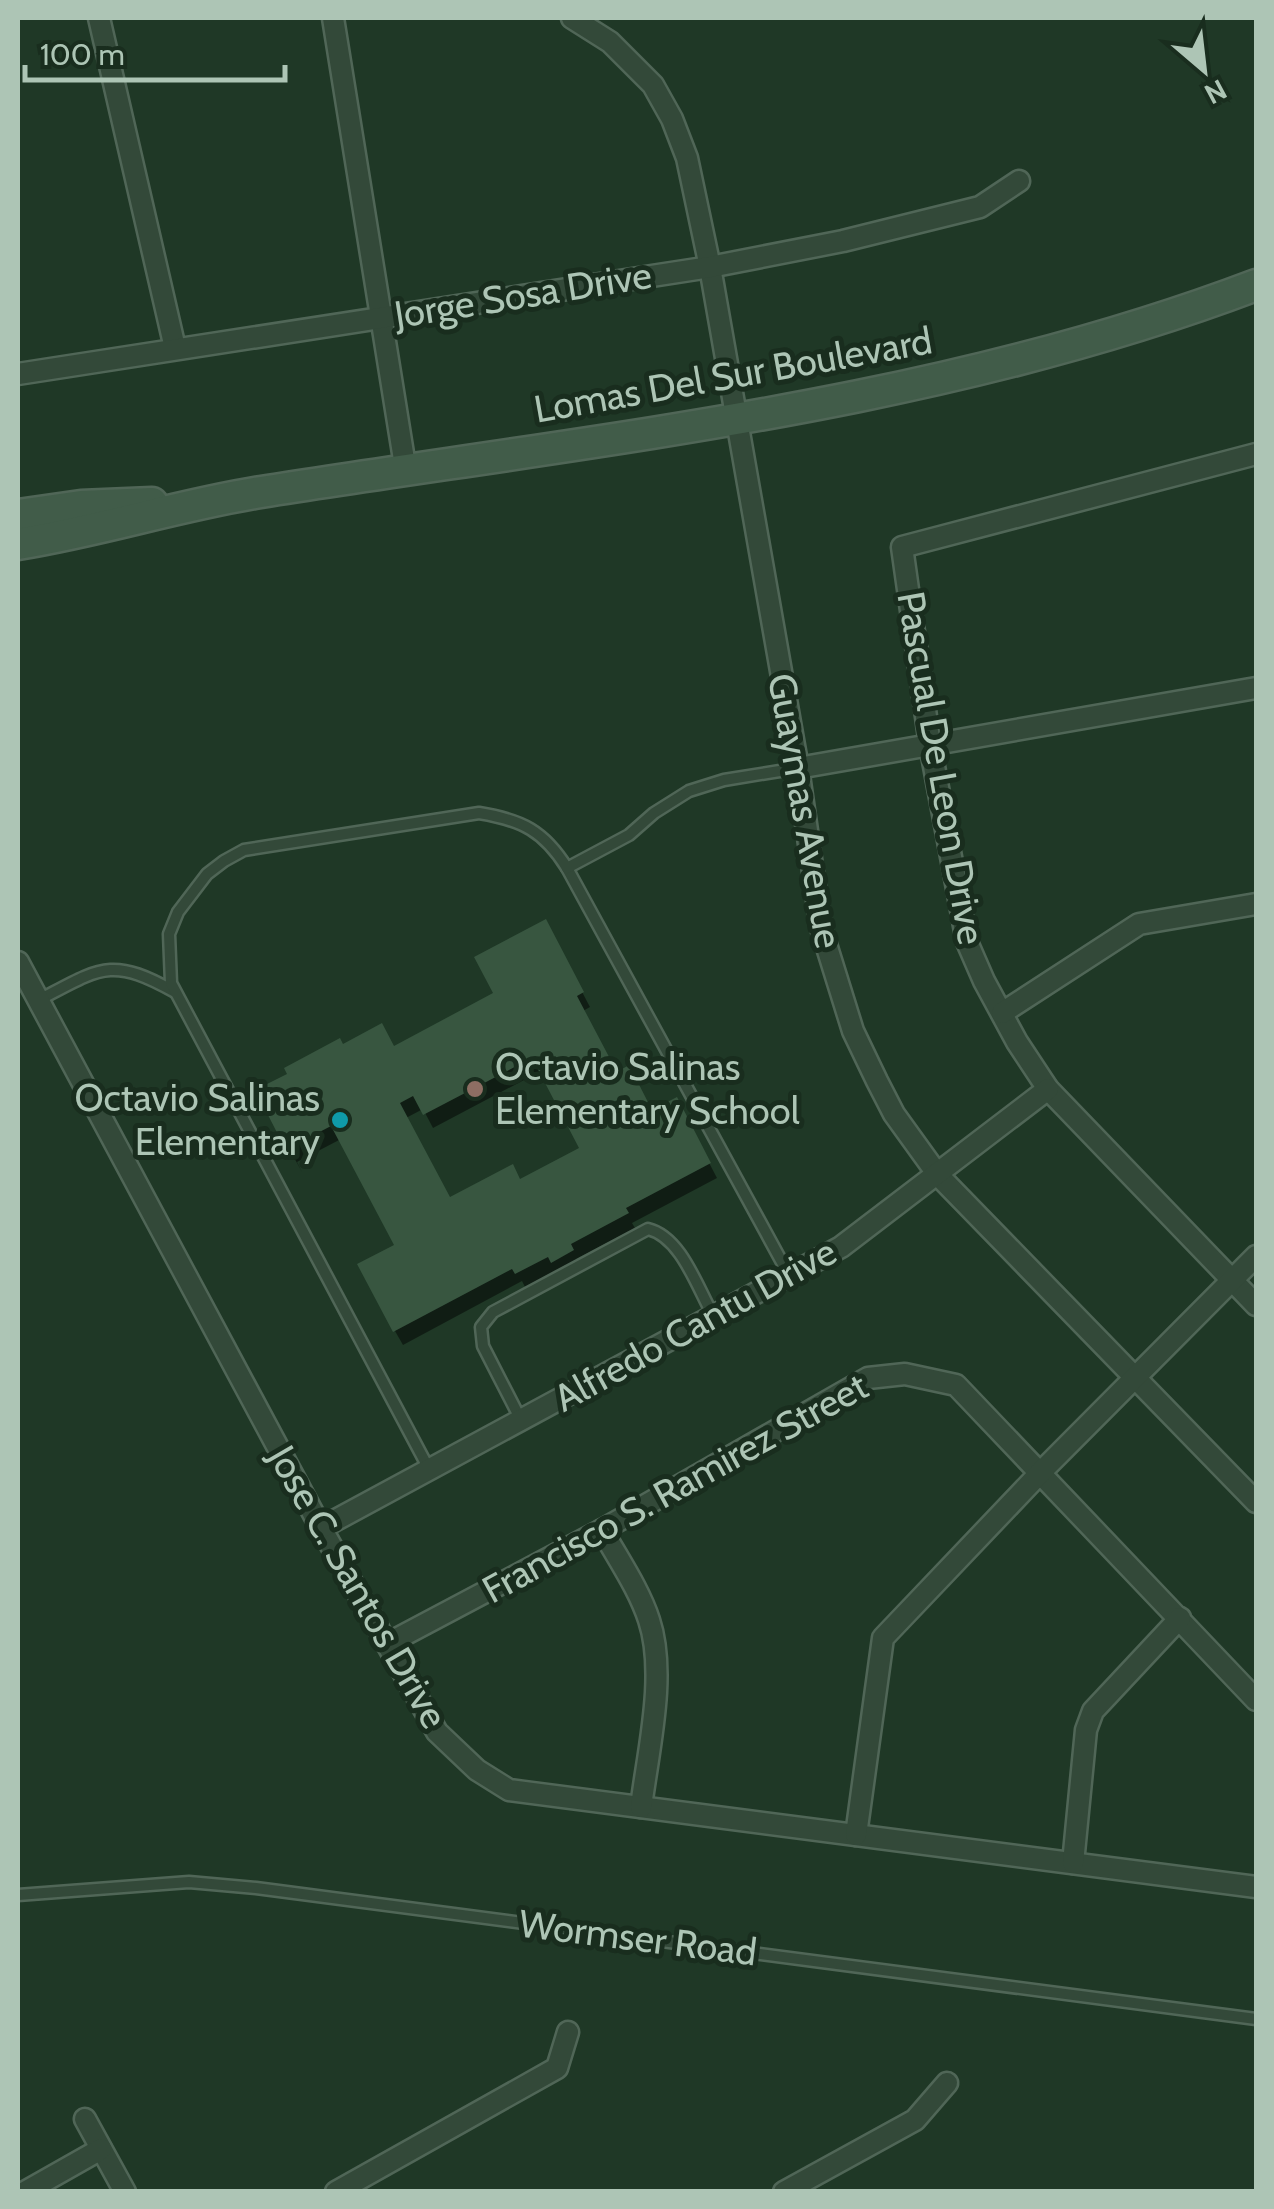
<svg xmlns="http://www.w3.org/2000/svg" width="1274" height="2209" font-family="Cabin,sans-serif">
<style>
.shadow{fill:#0007;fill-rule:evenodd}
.building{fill:#385640;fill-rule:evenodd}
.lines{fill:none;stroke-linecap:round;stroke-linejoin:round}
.service-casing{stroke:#506657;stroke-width:15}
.minor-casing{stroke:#506657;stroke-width:25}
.secondary-casing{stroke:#506657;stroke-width:35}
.service{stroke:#334939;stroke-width:10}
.minor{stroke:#334939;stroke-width:20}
.secondary{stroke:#415c49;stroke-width:30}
.education-dot{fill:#8d6e63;stroke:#192d1e;stroke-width:4}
.culture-dot{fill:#0f9aa8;stroke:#192d1e;stroke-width:4}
.labels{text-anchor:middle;stroke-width:10;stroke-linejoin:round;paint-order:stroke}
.street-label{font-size:38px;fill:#adc5b5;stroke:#192d1e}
.poi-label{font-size:38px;fill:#adc5b5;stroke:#192d1e;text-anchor:start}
</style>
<rect width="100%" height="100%" fill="#1f3826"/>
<path class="shadow" d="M553,937L590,1007L583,1011L616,1075L652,1113L684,1115L717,1178L632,1223L635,1228L576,1259L580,1265L561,1275L558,1270L525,1287L522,1281L403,1345L395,1331L398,1246L341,1139L297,1162L302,1172L271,1116L281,1110L342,1048L393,1049L497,994ZM541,1071L583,1149L520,1182L449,1200L406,1118L423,1109L433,1128Z"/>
<path class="building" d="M546,919L584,992L577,996L617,1072L629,1065L652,1110L677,1097L711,1163L626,1208L629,1213L571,1244L574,1250L551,1263L548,1257L515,1274L512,1269L393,1332L357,1264L394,1245L331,1126L291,1147L297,1157L291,1160L268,1115L278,1109L265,1085L287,1074L284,1068L340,1038L343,1044L382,1023L394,1046L493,993L474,957ZM532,1058L579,1148L520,1179L513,1164L450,1197L400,1103L413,1096L423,1115Z"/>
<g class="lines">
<g class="service-casing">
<g id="service">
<path d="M567,868L789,1275"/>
<path d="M39,1000C100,968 111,956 175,992"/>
<path d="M521,1420L483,1346L481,1327L493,1312L648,1229C681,1237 697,1287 713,1315"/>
<path d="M429,1469L171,983L169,934L178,912L207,874L224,861L244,850L479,813C522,820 544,831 567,868L629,835L654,813L689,791L724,780L798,768"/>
<path d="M18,1895L189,1882L256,1888L1256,2019"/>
</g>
</g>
<g class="minor-casing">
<g id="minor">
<path d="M99,18L175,348"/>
<path d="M333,18L406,472"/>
<path d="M572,18L610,42L653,85L672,119L687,158L710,267L798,768L821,928L853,1031L877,1081L894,1114L938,1175L1256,1502"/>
<path d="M18,374L710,267L843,241L980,207L1019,181"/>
<path d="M1256,454L902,547L930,745L967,942L984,981L1017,1042L1048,1089L1256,1305"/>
<path d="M798,768L1256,688"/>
<path d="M18,962L321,1528L437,1732L477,1770L509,1790L1256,1887"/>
<path d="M1002,1013L1139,924L1256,904"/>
<path d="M321,1528L841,1247L1048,1089"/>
<path d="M602,1530C618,1559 639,1589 649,1620C667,1674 648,1751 641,1807"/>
<path d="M387,1644L602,1530L868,1378L905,1374L956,1385L1256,1700"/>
<path d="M856,1835L883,1638L1041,1472L1256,1256"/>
<path d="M1073,1863L1086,1730L1093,1711L1180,1618"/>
<path d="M85,2119L125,2192"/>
<path d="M25,2192L101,2149"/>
<path d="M336,2192L557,2068L568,2032"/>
<path d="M784,2192L915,2120L947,2083"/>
</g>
</g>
<g class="secondary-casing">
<g id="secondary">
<path d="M18,515L81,506L152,503"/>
<path d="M18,544C100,531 179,505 261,492C596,439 937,406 1256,285"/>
</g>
</g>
<use href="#service" class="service"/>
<use href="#minor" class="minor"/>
<use href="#secondary" class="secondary"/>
</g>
<circle class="education-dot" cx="475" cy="1089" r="10"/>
<circle class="culture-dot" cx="340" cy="1120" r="10"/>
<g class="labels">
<g class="street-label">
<text transform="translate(523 295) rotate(-9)" y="13">Jorge Sosa Drive</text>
<text transform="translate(733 375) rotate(-10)" y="13">Lomas Del Sur Boulevard</text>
<text transform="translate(941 768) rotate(80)" y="13">Pascual De Leon Drive</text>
<text transform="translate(805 811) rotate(80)" y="13">Guaymas Avenue</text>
<text transform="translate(695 1325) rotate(-29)" y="13">Alfredo Cantu Drive</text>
<text transform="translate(675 1488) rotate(-29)" y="13">Francisco S. Ramirez Street</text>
<text transform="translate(358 1587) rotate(60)" y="13">Jose C. Santos Drive</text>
<text transform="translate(638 1938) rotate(7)" y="13">Wormser Road</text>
</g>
<g class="poi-label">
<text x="495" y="1080">Octavio Salinas<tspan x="495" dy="44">Elementary School</tspan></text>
<text x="320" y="1111" text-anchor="end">Octavio Salinas<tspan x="320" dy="44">Elementary</tspan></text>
</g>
</g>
<rect width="1274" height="2209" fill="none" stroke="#adc5b5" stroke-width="40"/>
<g transform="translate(1204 70) rotate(152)" stroke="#192d1e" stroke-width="8" paint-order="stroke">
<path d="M0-8L18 38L0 25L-18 38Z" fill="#adc5b5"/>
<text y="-15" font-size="28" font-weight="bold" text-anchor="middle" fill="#adc5b5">N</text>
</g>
<path d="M25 65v15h260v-15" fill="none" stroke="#adc5b5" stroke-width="5"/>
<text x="40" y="65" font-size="30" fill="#adc5b5" stroke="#192d1e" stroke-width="8" paint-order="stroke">100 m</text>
</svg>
